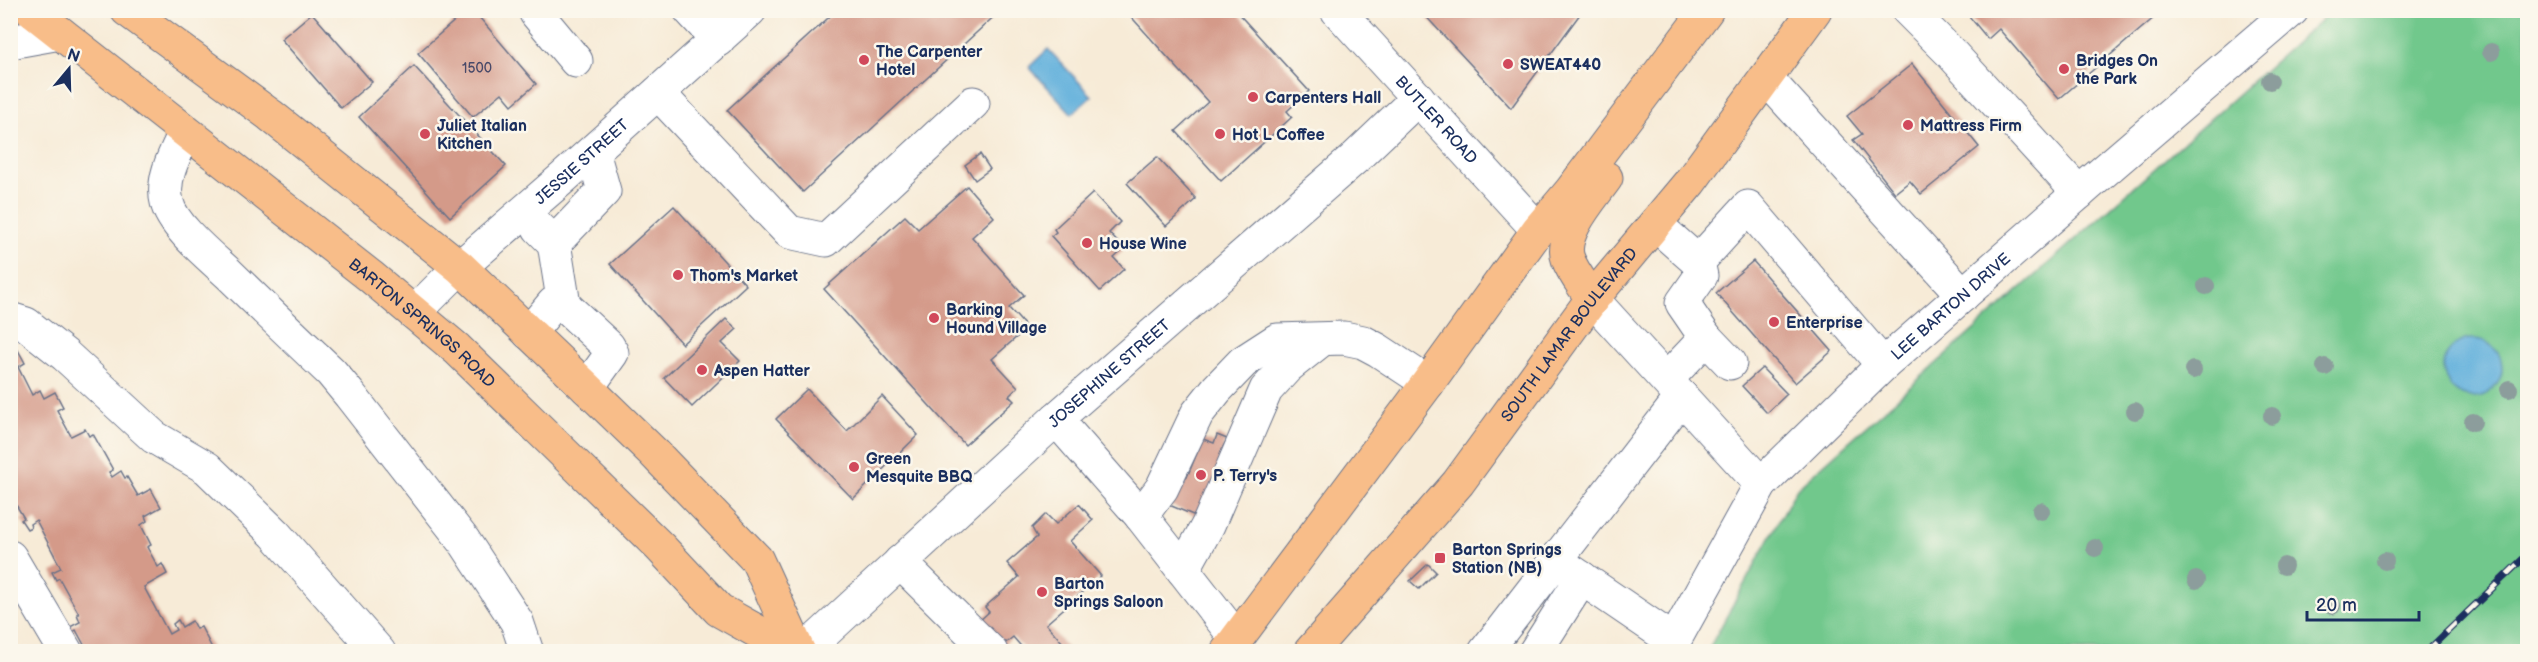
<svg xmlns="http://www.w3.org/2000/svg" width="2538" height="662" font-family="'Balsamiq Sans',sans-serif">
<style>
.green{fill:#71c88c;stroke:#467c75;stroke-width:1.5}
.water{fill:#62b0dc;stroke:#3e709d;stroke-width:1.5}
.building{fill:#d49a89}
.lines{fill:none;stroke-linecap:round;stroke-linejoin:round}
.minor-casing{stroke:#687188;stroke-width:35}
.major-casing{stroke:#687188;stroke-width:35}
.minor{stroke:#fff;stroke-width:33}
.major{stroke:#f8bd89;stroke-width:33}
.rail-casing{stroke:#1b2f5e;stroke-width:7}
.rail{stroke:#fbf7ec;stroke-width:4.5;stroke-dasharray:14;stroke-linecap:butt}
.tree{fill:#8c9d9c}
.poi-dot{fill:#d1495b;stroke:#fbf7ec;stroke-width:2}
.labels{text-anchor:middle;stroke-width:5;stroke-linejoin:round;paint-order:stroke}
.number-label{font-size:14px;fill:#494a69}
.poi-label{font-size:16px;font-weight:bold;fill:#1b2f5e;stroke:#fbf7ec;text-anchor:start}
.street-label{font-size:16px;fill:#1b2f5e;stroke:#fbf7ec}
</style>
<rect width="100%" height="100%" fill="#fbf7ec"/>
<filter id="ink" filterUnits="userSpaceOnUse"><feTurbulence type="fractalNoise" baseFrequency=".0167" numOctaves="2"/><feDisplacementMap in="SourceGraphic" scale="12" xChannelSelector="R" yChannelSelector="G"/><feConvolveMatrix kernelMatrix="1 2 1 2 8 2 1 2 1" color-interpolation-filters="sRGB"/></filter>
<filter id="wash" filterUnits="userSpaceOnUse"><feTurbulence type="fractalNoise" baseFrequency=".008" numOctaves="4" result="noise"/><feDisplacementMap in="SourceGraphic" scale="24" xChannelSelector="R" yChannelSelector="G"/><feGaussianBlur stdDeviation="1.35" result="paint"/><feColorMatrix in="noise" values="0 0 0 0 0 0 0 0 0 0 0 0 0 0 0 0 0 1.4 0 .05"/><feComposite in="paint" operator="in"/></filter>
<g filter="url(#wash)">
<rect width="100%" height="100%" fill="#f7ebd7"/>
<path class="green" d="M2331,11H2527V651L1707,652L1797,488Z"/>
<g class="water">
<path d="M1048,49L1092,96L1072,114L1029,67Z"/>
<circle cx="2473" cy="368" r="29"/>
</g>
<g id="blocks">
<g class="building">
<path d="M467,10H473L536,84L512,105L502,93L473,117L418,53Z"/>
<path d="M837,10H1001L803,192L727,110Z"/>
<path d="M1125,10H1235L1309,91L1287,111L1292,117L1221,181L1176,131L1208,102Z"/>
<path d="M1420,10H1583L1511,108Z"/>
<path d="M1964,10H2163L2059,99L1999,29L1988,39Z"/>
<path d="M312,13L372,82L341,108L281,39Z"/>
<path d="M1912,64L1979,147L1921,194L1910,181L1895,193L1853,140L1862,134L1847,116Z"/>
<path d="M414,66L506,166L450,217L359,117Z"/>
<path d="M980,154L990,169L975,180L965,165Z"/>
<path d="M1157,157L1196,199L1166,226L1127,183Z"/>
<path d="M967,186L994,217L972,237L1024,295L1009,308L1027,328L992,359L1018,387L1009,396L1014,401L965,445L824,289L905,216L918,229Z"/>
<path d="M1093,193L1120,222L1109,233L1124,249L1114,258L1124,269L1100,291L1051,236L1056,232L1054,229Z"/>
<path d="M674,206L746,285L682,344L610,264Z"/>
<path d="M1753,261L1832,351L1795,383L1716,293Z"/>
<path d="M726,319L737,329L722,343L740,361L692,407L664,378Z"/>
<path d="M18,350L25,363L18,367L32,395L40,390L44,398L55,392L63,407L57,410L71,436L85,429L89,436L93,434L113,470L109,472L112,477L121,471L125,478L127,477L138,496L151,489L161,507L145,516L147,521L141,525L151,545L147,547L158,567L162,564L167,574L144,587L169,634L176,630L173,624L178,620L182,627L192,621L196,629L201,627L214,652H88L76,630L73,632L70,627L80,622L77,614H79L59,578L56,580L52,572L61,568L36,520L30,524L31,527L27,529L21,520L24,518L10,495V354Z"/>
<path d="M1762,368L1787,394L1767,413L1742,386Z"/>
<path d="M807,389L847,431L882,396L918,435L853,499L776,419Z"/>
<path d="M1217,435L1227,439L1223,447L1229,450L1205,520L1162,502L1175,473L1187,477L1203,439L1214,443Z"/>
<path d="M1079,504L1093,520L1070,541L1101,576L1046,624L1071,652H1026L1013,637L1002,646L979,621L989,612L985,607L1019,577L1007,563L1037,537L1032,528L1046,514L1056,524Z"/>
<path d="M1428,564L1436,572L1419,589L1410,581Z"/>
</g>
</g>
</g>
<g filter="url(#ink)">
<use href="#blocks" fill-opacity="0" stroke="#687188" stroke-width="1.5"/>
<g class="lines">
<g class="minor-casing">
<g id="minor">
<path d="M539,10L536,13L576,61"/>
<path d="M690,10L718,40"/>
<path id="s1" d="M1337,10L1538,230"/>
<path d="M1908,10L1950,52L2079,193"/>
<path d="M10,42L60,33"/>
<path d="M1766,78L1963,295"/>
<path d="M658,93L789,232L826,240L973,103"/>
<path d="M185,133C175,154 161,179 167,202C172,226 211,257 229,274C263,307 297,340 331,372L350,395L464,541L517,622L527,652"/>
<path d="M1655,224L1698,262L1748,207L1883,365"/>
<path d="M539,228L554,243L564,305"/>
<path d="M554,243L604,191L593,152"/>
<path d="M1592,299L1761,484"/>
<path id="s2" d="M414,313L460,267L564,177L750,10"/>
<path d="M10,319L26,324L65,355L154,437L207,468L275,534L379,652"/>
<path d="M529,333L553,304L564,305L608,346L612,353L587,388"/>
<path d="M1706,338L1730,363"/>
<path d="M1667,379L1706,338L1682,303L1701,276L1698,262"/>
<path d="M1056,419L1141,516L1236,638"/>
<path d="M1141,516L1162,488L1197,414L1217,389L1243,362L1277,340L1344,338L1363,342L1378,350L1428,383"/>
<path d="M10,557L66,652"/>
<path d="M1555,560L1674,641"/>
<path d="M900,562L991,652"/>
<path d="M1183,570L1208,525L1266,390L1287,367L1321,340"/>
<path id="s3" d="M803,652L1056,419L1355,158L1418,98"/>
<path d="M1485,652L1682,397"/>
<path d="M1535,652L1582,578"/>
<path id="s4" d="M1668,652L1761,484L1883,365L2088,185L2292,10"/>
</g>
</g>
<g class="major-casing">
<g id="major">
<path id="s5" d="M31,10L370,276L457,349L660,547L719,610L794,652"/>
<path d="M127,10L270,115L460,267L587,388L654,453L757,560L799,652"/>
<path d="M1592,299C1585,287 1573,273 1568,259C1559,234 1592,198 1606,178"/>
<path d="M1227,652L1428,383L1538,230L1571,191L1707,10"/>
<path id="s6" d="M1310,652L1458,483L1592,299L1690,182L1815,10"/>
</g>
</g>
<use href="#minor" class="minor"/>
<use href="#major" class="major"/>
<g class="rail-casing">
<path id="rail" d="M2426,652L2528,554"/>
</g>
<use href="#rail" class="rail"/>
</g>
<g class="tree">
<circle cx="2491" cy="52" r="9"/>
<circle cx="2270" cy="81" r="9"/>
<circle cx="2206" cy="286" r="9"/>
<circle cx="2325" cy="367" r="9"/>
<circle cx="2193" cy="370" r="9"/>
<circle cx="2509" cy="389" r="9"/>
<circle cx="2135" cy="411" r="9"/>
<circle cx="2272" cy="416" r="9"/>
<circle cx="2473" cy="422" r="9"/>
<circle cx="2041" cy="511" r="9"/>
<circle cx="2095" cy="548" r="9"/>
<circle cx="2385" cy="561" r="9"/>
<circle cx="2284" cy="566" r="9"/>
<circle cx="2196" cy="580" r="9"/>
<circle cx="2332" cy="606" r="9"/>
</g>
</g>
<g class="poi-dot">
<circle cx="864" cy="60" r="6"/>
<circle cx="1508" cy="64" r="6"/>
<circle cx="2064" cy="69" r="6"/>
<circle cx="1253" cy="97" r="6"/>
<circle cx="1908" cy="125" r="6"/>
<circle cx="425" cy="134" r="6"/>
<circle cx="1220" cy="134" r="6"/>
<circle cx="1087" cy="243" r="6"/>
<circle cx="678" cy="275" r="6"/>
<circle cx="934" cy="318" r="6"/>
<circle cx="1774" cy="322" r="6"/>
<circle cx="702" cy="370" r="6"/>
<circle cx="854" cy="467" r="6"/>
<circle cx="1201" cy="475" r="6"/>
<rect x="1434" y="552" width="12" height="12" rx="3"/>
<circle cx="1042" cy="592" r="6"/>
</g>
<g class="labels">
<g class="number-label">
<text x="477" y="73">1500</text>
</g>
<g class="poi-label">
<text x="876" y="57">The Carpenter<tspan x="876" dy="18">Hotel</tspan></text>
<text x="2076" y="66">Bridges On<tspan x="2076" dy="18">the Park</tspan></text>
<text x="1520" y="70">SWEAT440</text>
<text x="1265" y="103">Carpenters Hall</text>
<text x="437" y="131">Juliet Italian<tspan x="437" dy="18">Kitchen</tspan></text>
<text x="1920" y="131">Mattress Firm</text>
<text x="1232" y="140">Hot L Coffee</text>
<text x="1099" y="249">House Wine</text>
<text x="690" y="281">Thom's Market</text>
<text x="946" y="315">Barking<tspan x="946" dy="18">Hound Village</tspan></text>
<text x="1786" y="328">Enterprise</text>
<text x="714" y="376">Aspen Hatter</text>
<text x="866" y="464">Green<tspan x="866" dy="18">Mesquite BBQ</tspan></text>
<text x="1213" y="481">P. Terry's</text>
<text x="1452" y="555">Barton Springs<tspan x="1452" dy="18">Station (NB)</tspan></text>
<text x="1054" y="589">Barton<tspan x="1054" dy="18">Springs Saloon</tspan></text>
</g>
<g class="street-label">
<text dy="6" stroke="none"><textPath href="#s1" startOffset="148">BUTLER ROAD</textPath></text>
<text dy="6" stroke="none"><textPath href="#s2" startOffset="226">JESSIE STREET</textPath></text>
<text dy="6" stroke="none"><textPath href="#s4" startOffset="452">LEE BARTON DRIVE</textPath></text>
<text dy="6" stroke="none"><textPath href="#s5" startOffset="501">BARTON SPRINGS ROAD</textPath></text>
<text dy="6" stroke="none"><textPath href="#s6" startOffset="410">SOUTH LAMAR BOULEVARD</textPath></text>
<text dy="6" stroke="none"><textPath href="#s3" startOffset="414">JOSEPHINE STREET</textPath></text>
</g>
</g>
<rect width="2538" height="662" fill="none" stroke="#fbf7ec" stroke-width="36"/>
<g transform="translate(69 69) rotate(19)" stroke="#fbf7ec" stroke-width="4.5" paint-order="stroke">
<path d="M0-4.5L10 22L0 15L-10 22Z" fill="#1b2f5e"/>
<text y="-9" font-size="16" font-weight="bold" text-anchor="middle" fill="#1b2f5e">N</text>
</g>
<path d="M2307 611v9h112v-9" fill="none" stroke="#1b2f5e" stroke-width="3"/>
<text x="2316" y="611" font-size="18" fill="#1b2f5e" stroke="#fbf7ec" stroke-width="4.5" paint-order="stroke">20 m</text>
</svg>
